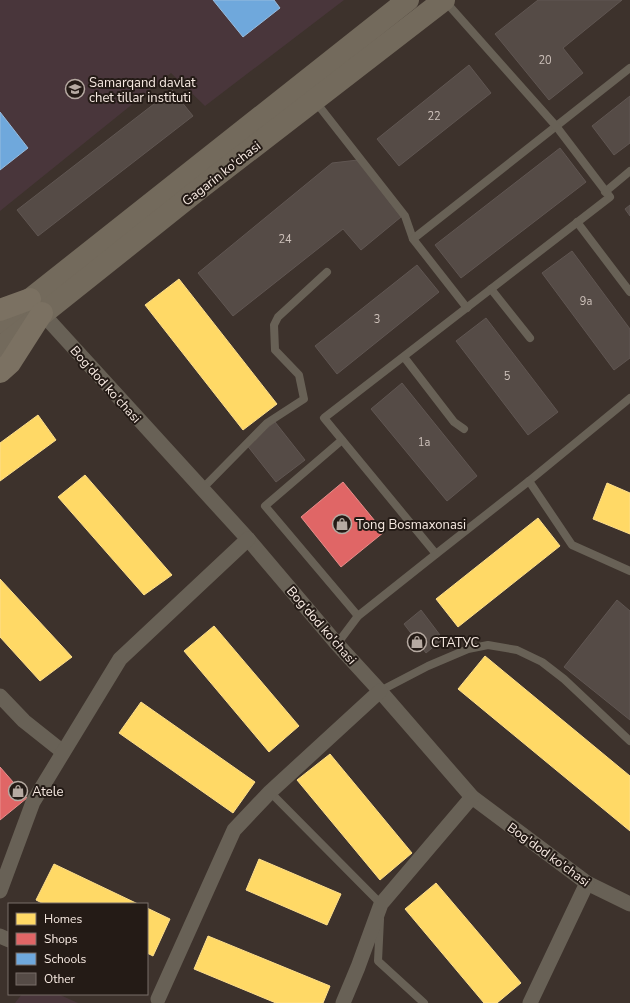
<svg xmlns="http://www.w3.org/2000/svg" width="630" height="1003" font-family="'Nunito Sans',sans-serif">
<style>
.education{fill:#49363b}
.homes{fill:#ffd966;stroke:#fdde8b}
.shops{fill:#e06666;stroke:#e78e8b}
.schools{fill:#6fa8dc;stroke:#98bcde}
.building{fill:#554b46;stroke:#605652}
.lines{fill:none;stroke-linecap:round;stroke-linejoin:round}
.service{stroke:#686156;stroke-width:8}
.minor{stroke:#686156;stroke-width:15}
.secondary{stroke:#736a5c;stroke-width:22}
.primary{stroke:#7b7162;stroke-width:22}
.labels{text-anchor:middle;stroke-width:4;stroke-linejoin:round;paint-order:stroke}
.number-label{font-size:11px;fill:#cec2bb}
.poi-label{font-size:13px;fill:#f7eae2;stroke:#241b16;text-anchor:start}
.street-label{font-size:13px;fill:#f7eae2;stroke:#241b16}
</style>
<rect width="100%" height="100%" fill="#3d322c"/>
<g class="education">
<path d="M0,0H344L205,106L171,73L0,211Z"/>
<path d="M22,994H58L78,1003H15Z"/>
</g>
<g class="homes">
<path d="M179,279L277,404L243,430L145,305Z"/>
<path d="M38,415L56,440L0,481V443Z"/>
<path d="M85,475L172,575L144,595L58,497Z"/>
<path d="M607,483L630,493V534L593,519Z"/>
<path d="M538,518L560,546L458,627L436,599Z"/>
<path d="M0,579L72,657L40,681L0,637Z"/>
<path d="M214,626L299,726L269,752L184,651Z"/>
<path d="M485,656L630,776V831L458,689Z"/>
<path d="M141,702L255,782L233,813L119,733Z"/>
<path d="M330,754L412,853L380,880L297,780Z"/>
<path d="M259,859L341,894L327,925L246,890Z"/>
<path d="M54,864L138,904H44L36,900Z"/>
<path d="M436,883L521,983L497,1003H484L405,909Z"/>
<path d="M147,908L170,919L153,956L147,953Z"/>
<path d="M208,936L330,986L323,1003H276L194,969Z"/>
</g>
<g class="shops">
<path d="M343,482L384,532L341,567L301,517Z"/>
<path d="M0,767L27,798L0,820Z"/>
</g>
<g class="schools">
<path d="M213,0H274L280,8L243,37Z"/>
<path d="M0,112L28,148L0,170Z"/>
</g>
<g class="building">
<path d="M538,0H622L563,48L583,73L549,100L495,34Z"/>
<path d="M469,65L491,93L399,166L377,139Z"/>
<path d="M172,90L193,116L38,236L17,210Z"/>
<path d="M630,96V143L614,155L592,126Z"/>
<path d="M560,148L586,182L461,278L435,245Z"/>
<path d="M358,160L401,217L361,250L343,229L233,316L198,273L332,163Z"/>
<path d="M630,205V216L625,209Z"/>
<path d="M572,251L630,329V358L614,370L542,273Z"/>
<path d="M417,265L439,292L337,374L315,346Z"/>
<path d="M486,318L558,412L528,435L456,341Z"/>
<path d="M402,383L477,476L447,501L371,409Z"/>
<path d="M275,422L305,460L276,482L246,444Z"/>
<path d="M617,600L630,611V720L564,667Z"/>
<path d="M421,610L443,639L426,653L404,624Z"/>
</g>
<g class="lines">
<g class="service">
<path d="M315,101L405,216L413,239"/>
<path d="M605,192L630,171"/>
<path d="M577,222L630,292"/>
<path d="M491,289L530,338"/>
<path d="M467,308L413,239L630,68"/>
<path d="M404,357L454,422L464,429"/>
<path d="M630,398L529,481L572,545L630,571"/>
<path d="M342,440L265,506L358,616"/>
<path d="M202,489L267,423L304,399L299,375L275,350L274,325L278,317L327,272"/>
<path d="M436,554L324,418L610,197L556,126L445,1"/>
<path d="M337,644L358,616L436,554L529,481"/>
<path d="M380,691L428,666L468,649L488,645L517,650L542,662L564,679L630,741"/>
<path d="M270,792L381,904V907"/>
<path d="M380,919L378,961L424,1003"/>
</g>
<g class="minor">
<path d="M42,313L248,539L337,644L380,691L472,797L587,883L630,904"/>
<path d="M0,696L24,721L63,752"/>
<path d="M0,891L33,802L120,659L248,539"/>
<path d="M0,936L9,940"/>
<path d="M158,999L234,830L270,792L380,691"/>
<path d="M343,1003L358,967L381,904L472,797"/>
<path d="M530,1003L587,883"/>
</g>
<g class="secondary">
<path d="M0,323L408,0"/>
<path d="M0,348L198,190L444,0"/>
</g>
<g class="primary">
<path d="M0,310L30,299"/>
<path d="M0,372L10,363L42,313"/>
</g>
</g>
<defs>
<g id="university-ring" transform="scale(1)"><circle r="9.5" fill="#241b16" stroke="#b6aaa2" stroke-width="1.5"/><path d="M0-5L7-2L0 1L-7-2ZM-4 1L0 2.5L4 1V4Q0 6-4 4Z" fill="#b6aaa2"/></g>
<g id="shop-ring" transform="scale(1)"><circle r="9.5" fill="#241b16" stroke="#b6aaa2" stroke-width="1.5"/><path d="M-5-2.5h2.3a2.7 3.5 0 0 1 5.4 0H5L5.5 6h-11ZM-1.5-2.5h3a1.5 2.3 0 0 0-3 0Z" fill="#b6aaa2"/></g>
</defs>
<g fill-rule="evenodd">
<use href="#university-ring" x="75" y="89"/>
<use href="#shop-ring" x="342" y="524"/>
<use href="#shop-ring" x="417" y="642"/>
<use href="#shop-ring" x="18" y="791"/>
</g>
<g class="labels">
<g class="number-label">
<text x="545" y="64">20</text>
<text x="434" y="120">22</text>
<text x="285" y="243">24</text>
<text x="586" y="305">9a</text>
<text x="377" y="323">3</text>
<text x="507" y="380">5</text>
<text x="424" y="446">1a</text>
</g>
<g class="poi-label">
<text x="89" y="87">Samarqand davlat<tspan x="89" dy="15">chet tillar instituti</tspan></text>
<text x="356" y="529">Tong Bosmaxonasi</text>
<text x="431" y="647">СТАТУС</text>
<text x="32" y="796">Atele</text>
</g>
<g class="street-label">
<text transform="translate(221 173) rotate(-38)" y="5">Gagarin ko'chasi</text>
<text transform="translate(106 384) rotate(48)" y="5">Bog'dod ko'chasi</text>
<text transform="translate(322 625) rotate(49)" y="5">Bog'dod ko'chasi</text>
<text transform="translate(549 854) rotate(36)" y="5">Bog'dod ko'chasi</text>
</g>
</g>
<rect x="8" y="903" width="140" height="92" fill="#241b16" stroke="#786e68"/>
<rect x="16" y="913" width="20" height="12" fill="#ffd966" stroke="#786e68"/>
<text x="44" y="923" font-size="12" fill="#f7eae2">Homes</text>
<rect x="16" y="933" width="20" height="12" fill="#e06666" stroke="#786e68"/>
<text x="44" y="943" font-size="12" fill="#f7eae2">Shops</text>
<rect x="16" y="953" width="20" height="12" fill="#6fa8dc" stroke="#786e68"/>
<text x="44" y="963" font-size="12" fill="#f7eae2">Schools</text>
<rect x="16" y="973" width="20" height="12" fill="#554b46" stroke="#786e68"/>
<text x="44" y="983" font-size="12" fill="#f7eae2">Other</text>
</svg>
